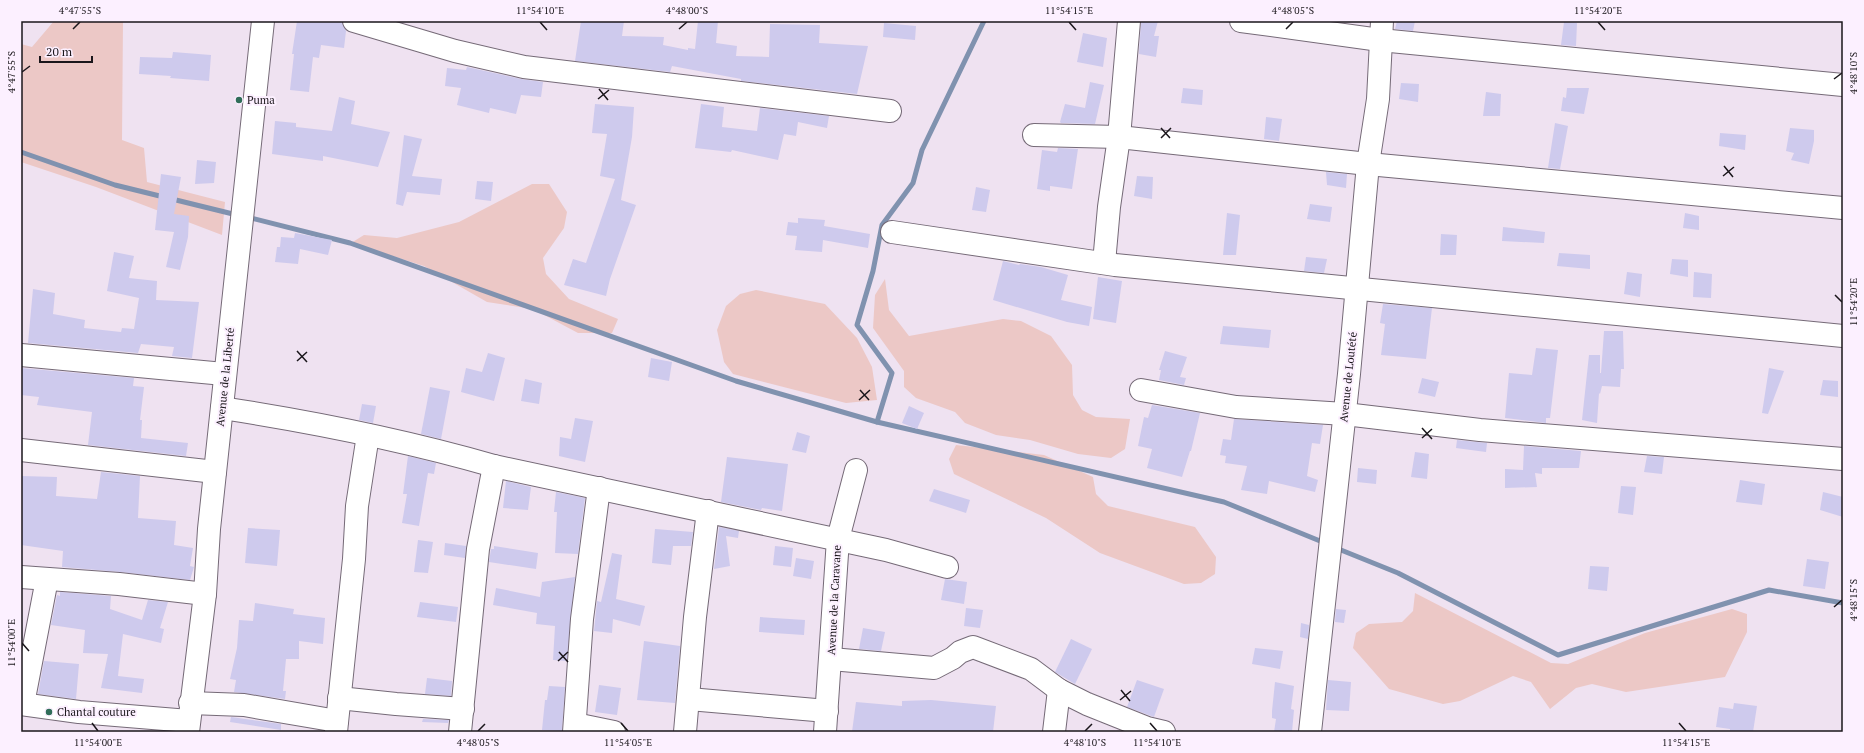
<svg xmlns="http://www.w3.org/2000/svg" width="1864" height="753" font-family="'PT Serif',serif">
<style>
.green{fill:#ecc8c6}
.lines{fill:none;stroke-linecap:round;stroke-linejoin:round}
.stream{stroke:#8092af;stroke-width:5}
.building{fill:#cecaed}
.minor-casing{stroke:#756a77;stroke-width:24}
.minor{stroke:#fff;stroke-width:22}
.ticks{fill:none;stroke:#1a161b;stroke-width:1.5}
.poi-dot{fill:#306d59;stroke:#fcf0ff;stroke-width:1.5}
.labels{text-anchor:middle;stroke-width:4;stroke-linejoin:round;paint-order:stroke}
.poi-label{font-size:11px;fill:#1a161b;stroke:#fcf0ff;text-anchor:start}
.street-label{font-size:11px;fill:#1a161b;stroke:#fcf0ff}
.neatline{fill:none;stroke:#1a161b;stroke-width:1.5}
.ticks-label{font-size:10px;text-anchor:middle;fill:#1a161b}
</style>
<rect width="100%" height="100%" fill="#efe2f1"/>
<g class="green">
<path d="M54,21H123L122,140L144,148L147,182L225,202L222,235L96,187L21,162V44L32,47Z"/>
<path d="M532,184H549L567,212L564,228L543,258L546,274L569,299L618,319L612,333H578L533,309L487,302L424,266L351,243L364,235L397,238L459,222Z"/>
<path d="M885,279L889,310L909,336L1003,319L1021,321L1051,336L1072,365L1073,395L1082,410L1096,417L1130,419L1125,449L1111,458L1078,454L1030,440L996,435L965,423L955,412L916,398L904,387V371L873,328L875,295Z"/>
<path d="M756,290L825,304L857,338L872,367L877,400L846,403L733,374L724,362L717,330L726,306L740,294Z"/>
<path d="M956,445L1044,455L1093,477L1096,494L1108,506L1195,527L1216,557L1215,574L1201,583L1184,584L1100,553L1046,518L954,474L949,459Z"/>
<path d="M1415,593L1551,663L1568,664L1645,633L1732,609L1747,614V632L1725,677L1626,692L1592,684L1576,688L1550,709L1531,682L1513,676L1460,701L1443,704L1389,689L1353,648L1356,633L1369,624L1402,622L1413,611Z"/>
</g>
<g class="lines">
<g class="stream">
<path d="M21,152L115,185L237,215"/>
<path d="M247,217L350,243L736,381L877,422L1224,502L1325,543"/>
<path d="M877,422L892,373L857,325L873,271L882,225L913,183L922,150L984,21"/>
<path d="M1336,548L1398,573L1558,655L1769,590L1843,603"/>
</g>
</g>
<g class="building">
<path d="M297,21L342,22L346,31L344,48L321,45L319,58L313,57L309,92L290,90L294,54H292Z"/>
<path d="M581,21H624L622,36L664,37L663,45L688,50V48L695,49L698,21H718L716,43L737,46L736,56L769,57L770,24L820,25L819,43L868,46L857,94L741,81V79L672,66L670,72L575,61Z"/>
<path d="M1141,21H1158L1154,36H1159L1156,57L1139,54Z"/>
<path d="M1397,21H1415L1413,31L1395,29Z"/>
<path d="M1564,22L1577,23L1576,46L1561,45Z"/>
<path d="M884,23L916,26L915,40L883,37Z"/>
<path d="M1083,33L1107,38L1103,67L1077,62Z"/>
<path d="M173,52L211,55L209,81L170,78L171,76L139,74L140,57L172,58Z"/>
<path d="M467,67L521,79L543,82L541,97L521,95L516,114L490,108L489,113L457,105L461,88L445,86L447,68L466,70Z"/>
<path d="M1090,82L1104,85L1095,124L1061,123L1060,122L1065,104L1085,108Z"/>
<path d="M1401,83L1419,84L1418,102L1399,99Z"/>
<path d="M1183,88L1203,90L1202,105L1181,103Z"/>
<path d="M1567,88H1589L1584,114L1561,111L1563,97L1566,98Z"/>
<path d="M1486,92L1501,94L1500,116H1483Z"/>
<path d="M339,97L355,101L351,124L390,132L378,167L323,156V161L272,154L275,121L296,123V127L332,131Z"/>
<path d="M595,104L634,107L632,137L621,200L636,205L610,279L606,296L564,285L573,259L586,263L615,179L600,176L607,134L592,133Z"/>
<path d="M701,104L724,107L722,127L757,131L760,108L829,116L827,128L798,122L796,136L784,134L778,160L732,150L731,152L695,148Z"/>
<path d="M1266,117L1282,119L1279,141L1264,139Z"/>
<path d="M1555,123L1568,126L1560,169L1548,168Z"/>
<path d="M1790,128L1814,130V141L1809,164L1791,160L1794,153L1786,151Z"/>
<path d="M1720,133L1746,135L1745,150L1719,146Z"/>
<path d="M404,135L422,139L412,176L442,179L440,195L407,192L403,206L396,204Z"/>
<path d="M1058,148L1078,149L1072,189L1050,186V191L1037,189L1042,150L1057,152Z"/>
<path d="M197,160L216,162L214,183L195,184Z"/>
<path d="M1326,172L1347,174L1346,188L1327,185Z"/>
<path d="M161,174L181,177L174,214L189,216L188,237L180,270L166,267L174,232L155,230Z"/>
<path d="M1137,176L1153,177L1152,199L1134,196Z"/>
<path d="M477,181L493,182L491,201L475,199Z"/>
<path d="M976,187L990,190L986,212L972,210Z"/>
<path d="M1310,204L1332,207L1330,222L1307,219Z"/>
<path d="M1227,213L1240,215L1236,255H1223Z"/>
<path d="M1685,213L1699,216V230L1683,228Z"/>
<path d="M798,218L825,220L824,226L870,234L868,248L823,240L822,252L795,250L797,236L786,235L788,222L798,223Z"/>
<path d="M1503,227L1545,232L1544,243L1502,241Z"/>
<path d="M295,233L332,240L328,255L300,249L298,264L275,262L277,247H280L281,237L294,238Z"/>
<path d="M1441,234L1457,235L1456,255H1440Z"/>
<path d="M114,252L134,256L129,278L157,281L156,300L199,302L192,358L172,356L174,347L141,344L138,353L28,343L33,289L55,293L53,314L85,320L84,328L121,332L122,328L134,329L139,298L107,291Z"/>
<path d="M1559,253L1590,255V269L1557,266Z"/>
<path d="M1306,257L1327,259L1324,273L1304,271Z"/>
<path d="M1672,259L1688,260V277L1670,274Z"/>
<path d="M1003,261L1019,265L1020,264L1041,267L1068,275L1061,300L1092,307L1089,326L1067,322L993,300Z"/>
<path d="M1627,272L1642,274L1640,297L1624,294Z"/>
<path d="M1694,272L1712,274L1711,298L1693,297Z"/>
<path d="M1098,277L1122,281L1116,323L1093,319Z"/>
<path d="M1383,304L1432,308L1426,359L1381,355L1385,324L1380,323Z"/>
<path d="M1223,326L1271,330L1269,348L1220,344Z"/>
<path d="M1604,331H1623L1624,369H1621L1620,387L1602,386L1600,394L1599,393L1597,423L1582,420L1589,355H1600V373H1601Z"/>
<path d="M1536,348L1558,350L1550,418H1546V423L1505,418L1509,373L1532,375Z"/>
<path d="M1165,351L1187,357L1180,377L1186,378L1184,385L1159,380L1161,370H1159Z"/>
<path d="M488,353L505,358L494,401L461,392L466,368L482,372Z"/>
<path d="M651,358L672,362L669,381L648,377Z"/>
<path d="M21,368L134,378L133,386L144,387L140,420H142L141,438L188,443L186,456L88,445L92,412L37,405L39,397L21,395Z"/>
<path d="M1769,368L1784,371L1768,414L1762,413Z"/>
<path d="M1422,378L1439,382L1435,397L1418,393Z"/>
<path d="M525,379L542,383L539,404L521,401Z"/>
<path d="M1823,380L1838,381V397L1820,395Z"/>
<path d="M430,387L450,391L441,439L421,434Z"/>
<path d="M362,404L376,406L373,423L359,420Z"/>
<path d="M1152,405L1200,413L1191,451H1190L1182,477L1147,468L1152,449L1138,446L1144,417L1148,418Z"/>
<path d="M909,406L924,413L917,429L902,423Z"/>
<path d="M575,418L593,421L585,462L559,456L560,437L571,439Z"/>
<path d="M1234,419L1323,425L1320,444L1312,443L1307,476L1318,480L1315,492L1269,481L1267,494L1241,490L1247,466L1225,463L1226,456L1220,455L1223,439L1231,440Z"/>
<path d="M797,432L810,436L806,453L792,450Z"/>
<path d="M1457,440L1487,443L1486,452L1456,448Z"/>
<path d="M1524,446L1581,451L1579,468H1542V474L1535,473L1537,487L1505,488V469L1523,470Z"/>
<path d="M1415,452L1429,454L1427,479L1411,477Z"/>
<path d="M408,456L436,463L434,474L428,473L419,526L402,523L407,494H403Z"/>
<path d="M1647,456L1664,457L1662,474L1644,472Z"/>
<path d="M727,457L788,464L782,511L762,508L761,510L721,502Z"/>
<path d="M1358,468L1377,470L1376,484L1357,482Z"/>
<path d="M101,472L140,476L138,518L176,521L174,545L193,548L190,566L194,567L190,580L120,572L62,567L63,551L21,545V476L57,477L56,496L97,499Z"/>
<path d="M1740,480L1765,484L1762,505L1736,502Z"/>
<path d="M506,481L531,487L528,510L503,508Z"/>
<path d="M1621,486L1636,487L1633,515L1618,513Z"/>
<path d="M934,489L970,500L966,513L929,501Z"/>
<path d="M556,492L585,498L578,554L555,553L557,512H554Z"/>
<path d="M1823,492L1843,497V517L1820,510Z"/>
<path d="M719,527L739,531L738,538L726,536L730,566L714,569Z"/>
<path d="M248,528L280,530L277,566L245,563Z"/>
<path d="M655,529L693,532L691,546H673L671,565L652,563Z"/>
<path d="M418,540L433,542L428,573L414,572Z"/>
<path d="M445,543L466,546L465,558L444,555Z"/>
<path d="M494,546L538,553L536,569L489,562L491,549H494Z"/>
<path d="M775,546L793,548L791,567L773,565Z"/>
<path d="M612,553L622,555L616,599L645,606L640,626L613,619L612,633L594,631L597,601L601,602Z"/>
<path d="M796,558L814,561L811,579L793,576Z"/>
<path d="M1807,559L1829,562L1825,589L1803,586Z"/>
<path d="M1590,566L1609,567L1607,591L1588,589Z"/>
<path d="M575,577L567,661L553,660L555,626L536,624L537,613L493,605L496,588L540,597L542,582Z"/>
<path d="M945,579L967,582L964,604L941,600Z"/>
<path d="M60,592L111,596L110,609L142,620L148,600L168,602L160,628L164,629L161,643L123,634L118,676L144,679L142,693L101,688L108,654L83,653L85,630L51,625L57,595L60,596Z"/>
<path d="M420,602L458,607L456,622L417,617Z"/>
<path d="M255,603L294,609L293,614L325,618L323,644L299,641V659H286L283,691H286L285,699L234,692L236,680L230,679L237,648L239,620L253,621Z"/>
<path d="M966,608L983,610L980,628L964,626Z"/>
<path d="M1336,609L1346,610L1344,623L1335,622Z"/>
<path d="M760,617L805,620L804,635L759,632Z"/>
<path d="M1301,623L1309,625L1308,639L1300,637Z"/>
<path d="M863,628L885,632L881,651L859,649Z"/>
<path d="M1071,639L1092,649L1075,684L1055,672Z"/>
<path d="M644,641L680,646L675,703L637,700Z"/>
<path d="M1255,648L1283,651L1280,669L1252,664Z"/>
<path d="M44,661L79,664L76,699L38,694Z"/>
<path d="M427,678L452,681L451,696L425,694Z"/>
<path d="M1137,680L1164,689L1154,717L1127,707Z"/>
<path d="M1328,680L1351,682L1349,711L1326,710Z"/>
<path d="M1275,682L1294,686L1291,709L1294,710L1292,732H1274L1276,719L1272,718V711Z"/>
<path d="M599,685L621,688L617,715L595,712Z"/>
<path d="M549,686L565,687L562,731L542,730L545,700H547Z"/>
<path d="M931,700L996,706L993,732H852L856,702L902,706V701Z"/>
<path d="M1734,703L1757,706L1753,732L1730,731V729L1716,727L1719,707L1733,709Z"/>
<path d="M231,717L281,724V730L230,722Z"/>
<path d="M423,719L449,720L448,723L422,722Z"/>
</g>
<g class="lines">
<g class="minor-casing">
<g id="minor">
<path d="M354,21L455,51L524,67L890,111"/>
<path d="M1241,21L1380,40L1843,85"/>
<path d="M1034,135L1119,137L1368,164L1843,208"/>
<path d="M892,232L1115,265L1843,336"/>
<path d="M1104,263L1109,207L1119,137L1129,21"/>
<path d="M21,355L224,374"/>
<path d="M1141,390L1236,407L1345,414L1480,430L1843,459"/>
<path d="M222,408C313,422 404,440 494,466L886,550L947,567"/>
<path d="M21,450L215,472"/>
<path d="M21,577L119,584L205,594"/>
<path d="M831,659L934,668L953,658L960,652L973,647L1031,669L1059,690L1087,704L1147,728L1164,732"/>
<path d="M339,698L396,704L463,709"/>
<path d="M689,699L827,711"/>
<path d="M190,703L244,705L337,721"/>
<path d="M21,704L79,712L189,721"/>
<path d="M23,704L47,579"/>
<path d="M575,724L614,732"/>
<path d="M188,732L205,594L209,529L263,21"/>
<path d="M336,732L354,559L357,506L368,435"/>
<path d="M460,732L478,549L494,466"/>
<path d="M574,732L582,619L599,488"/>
<path d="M685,732L695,617L708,511"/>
<path d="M825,732L838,539L856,470"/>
<path d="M1054,732L1059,690"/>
<path d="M1310,732L1349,374L1368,164L1378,99L1382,21"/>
</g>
</g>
<use href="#minor" class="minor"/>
</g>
<path class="ticks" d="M540,22L547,30M1069,22L1076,30M1598,22L1605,30M73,29L80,22M679,29L687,22M1286,29L1293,22M22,72L30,66M1834,79L1842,73M599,89L608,100M598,99L609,90M1161,128L1170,138M1161,138L1171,128M1724,166L1733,177M1723,176L1734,167M1835,295L1842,302M297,351L307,362M297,361L307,352M860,390L869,400M859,400L870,390M1422,428L1432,439M1422,438L1432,429M1834,607L1842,600M22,643L29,651M559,652L568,662M558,661L568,652M1121,690L1130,701M1120,700L1131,691M92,723L98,731M621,723L628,731M1150,723L1157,731M1679,723L1686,731M478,731L485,724M1085,731L1092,724"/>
<g class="poi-dot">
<circle cx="239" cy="100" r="4"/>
<circle cx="49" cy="712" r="4"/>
</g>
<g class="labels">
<g class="poi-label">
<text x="247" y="104">Puma</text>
<text x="57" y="716">Chantal couture</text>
</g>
<g class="street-label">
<text transform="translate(225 377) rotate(-84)" y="4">Avenue de la Liberté</text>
<text transform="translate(1348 377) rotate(-84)" y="4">Avenue de Loutété</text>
<text transform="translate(834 600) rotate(-87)" y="4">Avenue de la Caravane</text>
</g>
</g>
<rect width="1864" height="753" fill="none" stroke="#fcf0ff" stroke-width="44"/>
<path d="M40 56v6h52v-6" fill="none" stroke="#1a161b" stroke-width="2"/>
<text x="46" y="56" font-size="12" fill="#1a161b" stroke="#fcf0ff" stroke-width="3" paint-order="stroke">20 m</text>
<rect x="22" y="22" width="1820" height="709" class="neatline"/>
<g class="ticks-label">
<text x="80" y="14">4°47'55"S</text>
<text x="540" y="14">11°54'10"E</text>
<text x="687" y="14">4°48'00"S</text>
<text x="1069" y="14">11°54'15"E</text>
<text x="1293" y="14">4°48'05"S</text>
<text x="1598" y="14">11°54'20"E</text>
<text transform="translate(11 72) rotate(-90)" y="4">4°47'55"S</text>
<text transform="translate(1853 73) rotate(-90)" y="4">4°48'10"S</text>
<text transform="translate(1853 302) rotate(-90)" y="4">11°54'20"E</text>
<text transform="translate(1853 600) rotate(-90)" y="4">4°48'15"S</text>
<text transform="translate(11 643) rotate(-90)" y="4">11°54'00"E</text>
<text x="98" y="746">11°54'00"E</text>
<text x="478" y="746">4°48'05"S</text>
<text x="628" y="746">11°54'05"E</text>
<text x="1085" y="746">4°48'10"S</text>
<text x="1157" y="746">11°54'10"E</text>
<text x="1686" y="746">11°54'15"E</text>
</g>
</svg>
